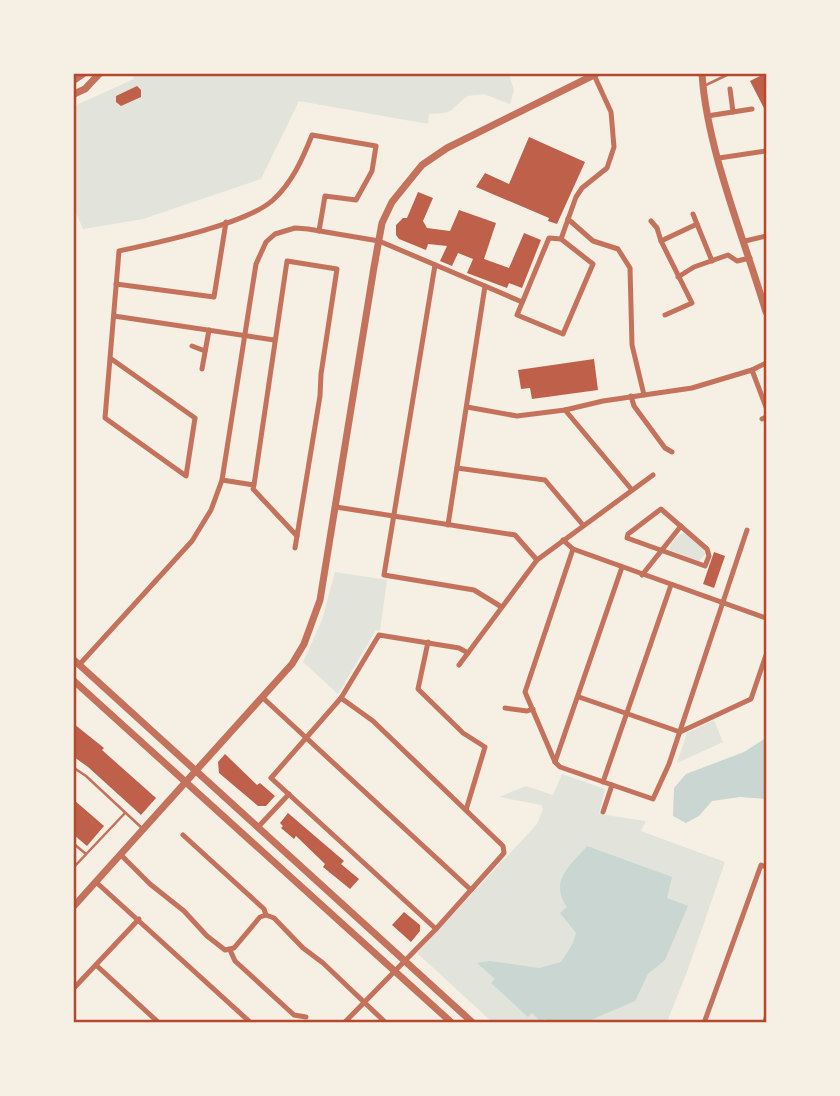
<svg xmlns="http://www.w3.org/2000/svg" width="840" height="1096" font-family="'Space Grotesk',sans-serif">
<style>
.green{fill:#e2e4dc}
.water{fill:#c9d6d2}
.building{fill:#bf614a}
.lines{fill:none;stroke-linecap:round;stroke-linejoin:round}
.service{stroke:#c5725c;stroke-width:2.5}
.minor{stroke:#c5725c;stroke-width:5}
.tertiary{stroke:#c5725c;stroke-width:7}
.neatline{fill:none;stroke:#b5482f;stroke-width:2.5}
</style>
<rect width="100%" height="100%" fill="#f6efe4"/>
<g class="green">
<path d="M133,74H509L514,90L510,104L484,94L468,96C448,110 458,113 429,114L428,124L299,101L261,179L143,219L83,229L74,209V106L134,79Z"/>
<path d="M684,533L704,550L705,555L699,561L670,550C670,542 677,535 684,533Z"/>
<path d="M335,572L387,580L380,631L376,630L338,694L303,662L322,620Z"/>
<path d="M714,720L723,742L677,763L687,733Z"/>
<path d="M562,774L605,789L599,814L646,821L641,831L725,862L687,972L667,1022H492L417,953L537,824L543,809L541,805L499,797L526,786L553,795Z"/>
</g>
<g class="water">
<path d="M766,738V799L740,797L712,801L699,816L686,823L673,816L674,788L686,774L744,752Z"/>
<path d="M587,846L672,877L667,898L688,906L665,960L648,974L635,1001L586,1022H553L544,1019L541,1022L532,1013L528,1017L491,983L495,979L477,963L490,961L539,968L561,962L572,945L576,933L560,913L567,907C549,881 570,866 587,846Z"/>
</g>
<g class="building">
<path d="M764,74H766V112L750,81Z"/>
<path d="M137,86L141,90V97L121,106L116,102V96Z"/>
<path d="M529,137L585,162L557,224L548,221L549,218L476,187L485,173L509,184Z"/>
<path d="M418,192L433,198L423,221L427,228L450,231L459,210L496,223L484,259L509,268L524,233L541,240L522,288L509,283L507,288L467,273L473,259L458,253L452,266L440,261L447,246L428,244L426,250L399,239L396,235V225L403,218H407Z"/>
<path d="M594,359L598,390L532,399L530,388L521,389L518,370Z"/>
<path d="M714,552L725,556L714,588L703,584Z"/>
<path d="M74,724L104,748L102,750L156,798L141,815L88,767L74,757Z"/>
<path d="M225,754L257,785L260,783L275,796L266,806H258L219,773L218,762Z"/>
<path d="M74,800L104,826L87,846L74,835Z"/>
<path d="M288,813L344,861L341,864L359,879L350,889L323,867L325,864L296,836L294,839L281,828L283,826L280,823Z"/>
<path d="M404,912L420,925V931L411,942L392,925Z"/>
</g>
<g class="lines">
<g class="service">
<path d="M706,85L729,74"/>
<path d="M74,768L86,776L143,829"/>
<path d="M74,844L86,854"/>
<path d="M74,867L125,813"/>
</g>
<g class="minor">
<path d="M730,89L733,112"/>
<path d="M707,116L752,109"/>
<path d="M719,158L766,151"/>
<path d="M693,214L697,224"/>
<path d="M568,219L593,241L618,249L630,268L632,345L644,395"/>
<path d="M651,221L657,228L661,241L692,303L665,315"/>
<path d="M549,238L561,239L593,264L563,334L517,315Z"/>
<path d="M561,239L576,197L582,188L607,168L614,147L611,112L594,75"/>
<path d="M661,241L697,224L712,261"/>
<path d="M745,241L766,236"/>
<path d="M435,265L384,575L474,590L500,606"/>
<path d="M678,277L694,267L728,255L737,261L750,258"/>
<path d="M116,284L214,297L226,222"/>
<path d="M485,286L522,302"/>
<path d="M114,316L274,340"/>
<path d="M192,346L205,351"/>
<path d="M110,358L195,418L186,476L105,418L119,251C156,243 247,224 273,200C292,183 303,158 312,135L376,146L372,171L356,200L325,196L319,231"/>
<path d="M202,369L209,330"/>
<path d="M752,370L766,407"/>
<path d="M631,396L634,406L665,448L672,452"/>
<path d="M467,407L517,416L565,410L603,401L692,388L752,370L766,363"/>
<path d="M565,410L632,490"/>
<path d="M762,419L766,417"/>
<path d="M457,468L545,480L583,525"/>
<path d="M222,480L254,485L287,261L337,269L321,374L320,396L297,536L253,489L254,485"/>
<path d="M336,507L515,535L537,560"/>
<path d="M661,509L707,549L709,556L705,566L627,538L628,534Z"/>
<path d="M563,540L573,549L766,618"/>
<path d="M295,548L297,536"/>
<path d="M573,549L525,692L555,762L560,767L653,799L669,764L747,530"/>
<path d="M642,575L681,526"/>
<path d="M428,642L418,689L463,733L485,747L466,810"/>
<path d="M79,665L192,541L211,510L222,480L256,264L266,242L275,234L295,228L308,229L379,241L485,286L448,525"/>
<path d="M459,665L537,560L653,475"/>
<path d="M262,697L471,890"/>
<path d="M579,697L680,732L751,699L766,655"/>
<path d="M341,698L373,721L503,846L504,853L436,929L344,1023"/>
<path d="M505,708L527,711L533,709"/>
<path d="M555,762L622,567"/>
<path d="M603,782L671,585"/>
<path d="M603,812L612,785"/>
<path d="M259,826L289,794"/>
<path d="M183,835L264,909L266,915"/>
<path d="M121,855L150,884L184,911L207,936L225,950L234,948L260,917L266,915L274,918L303,948L323,963L386,1023"/>
<path d="M96,882L251,1023"/>
<path d="M436,929L271,778L341,698L379,635L459,648L468,653"/>
<path d="M230,950L235,961L294,1015L306,1017"/>
<path d="M96,965L159,1023"/>
<path d="M74,988L139,919"/>
<path d="M704,1023L761,865L766,867"/>
<path d="M765,1023L766,1018"/>
</g>
<g class="tertiary">
<path d="M702,74C707,150 744,238 766,312"/>
<path d="M74,80L83,74"/>
<path d="M74,94L85,89L99,74"/>
<path d="M74,660L473,1023"/>
<path d="M74,681L452,1023"/>
<path d="M74,906L292,664L304,644L320,600L374,267L382,223L392,202L422,165L447,148L596,74"/>
</g>
</g>
<rect width="840" height="1096" fill="none" stroke="#f6efe4" stroke-width="150"/>
<rect x="75" y="75" width="690" height="946" class="neatline"/>
</svg>
